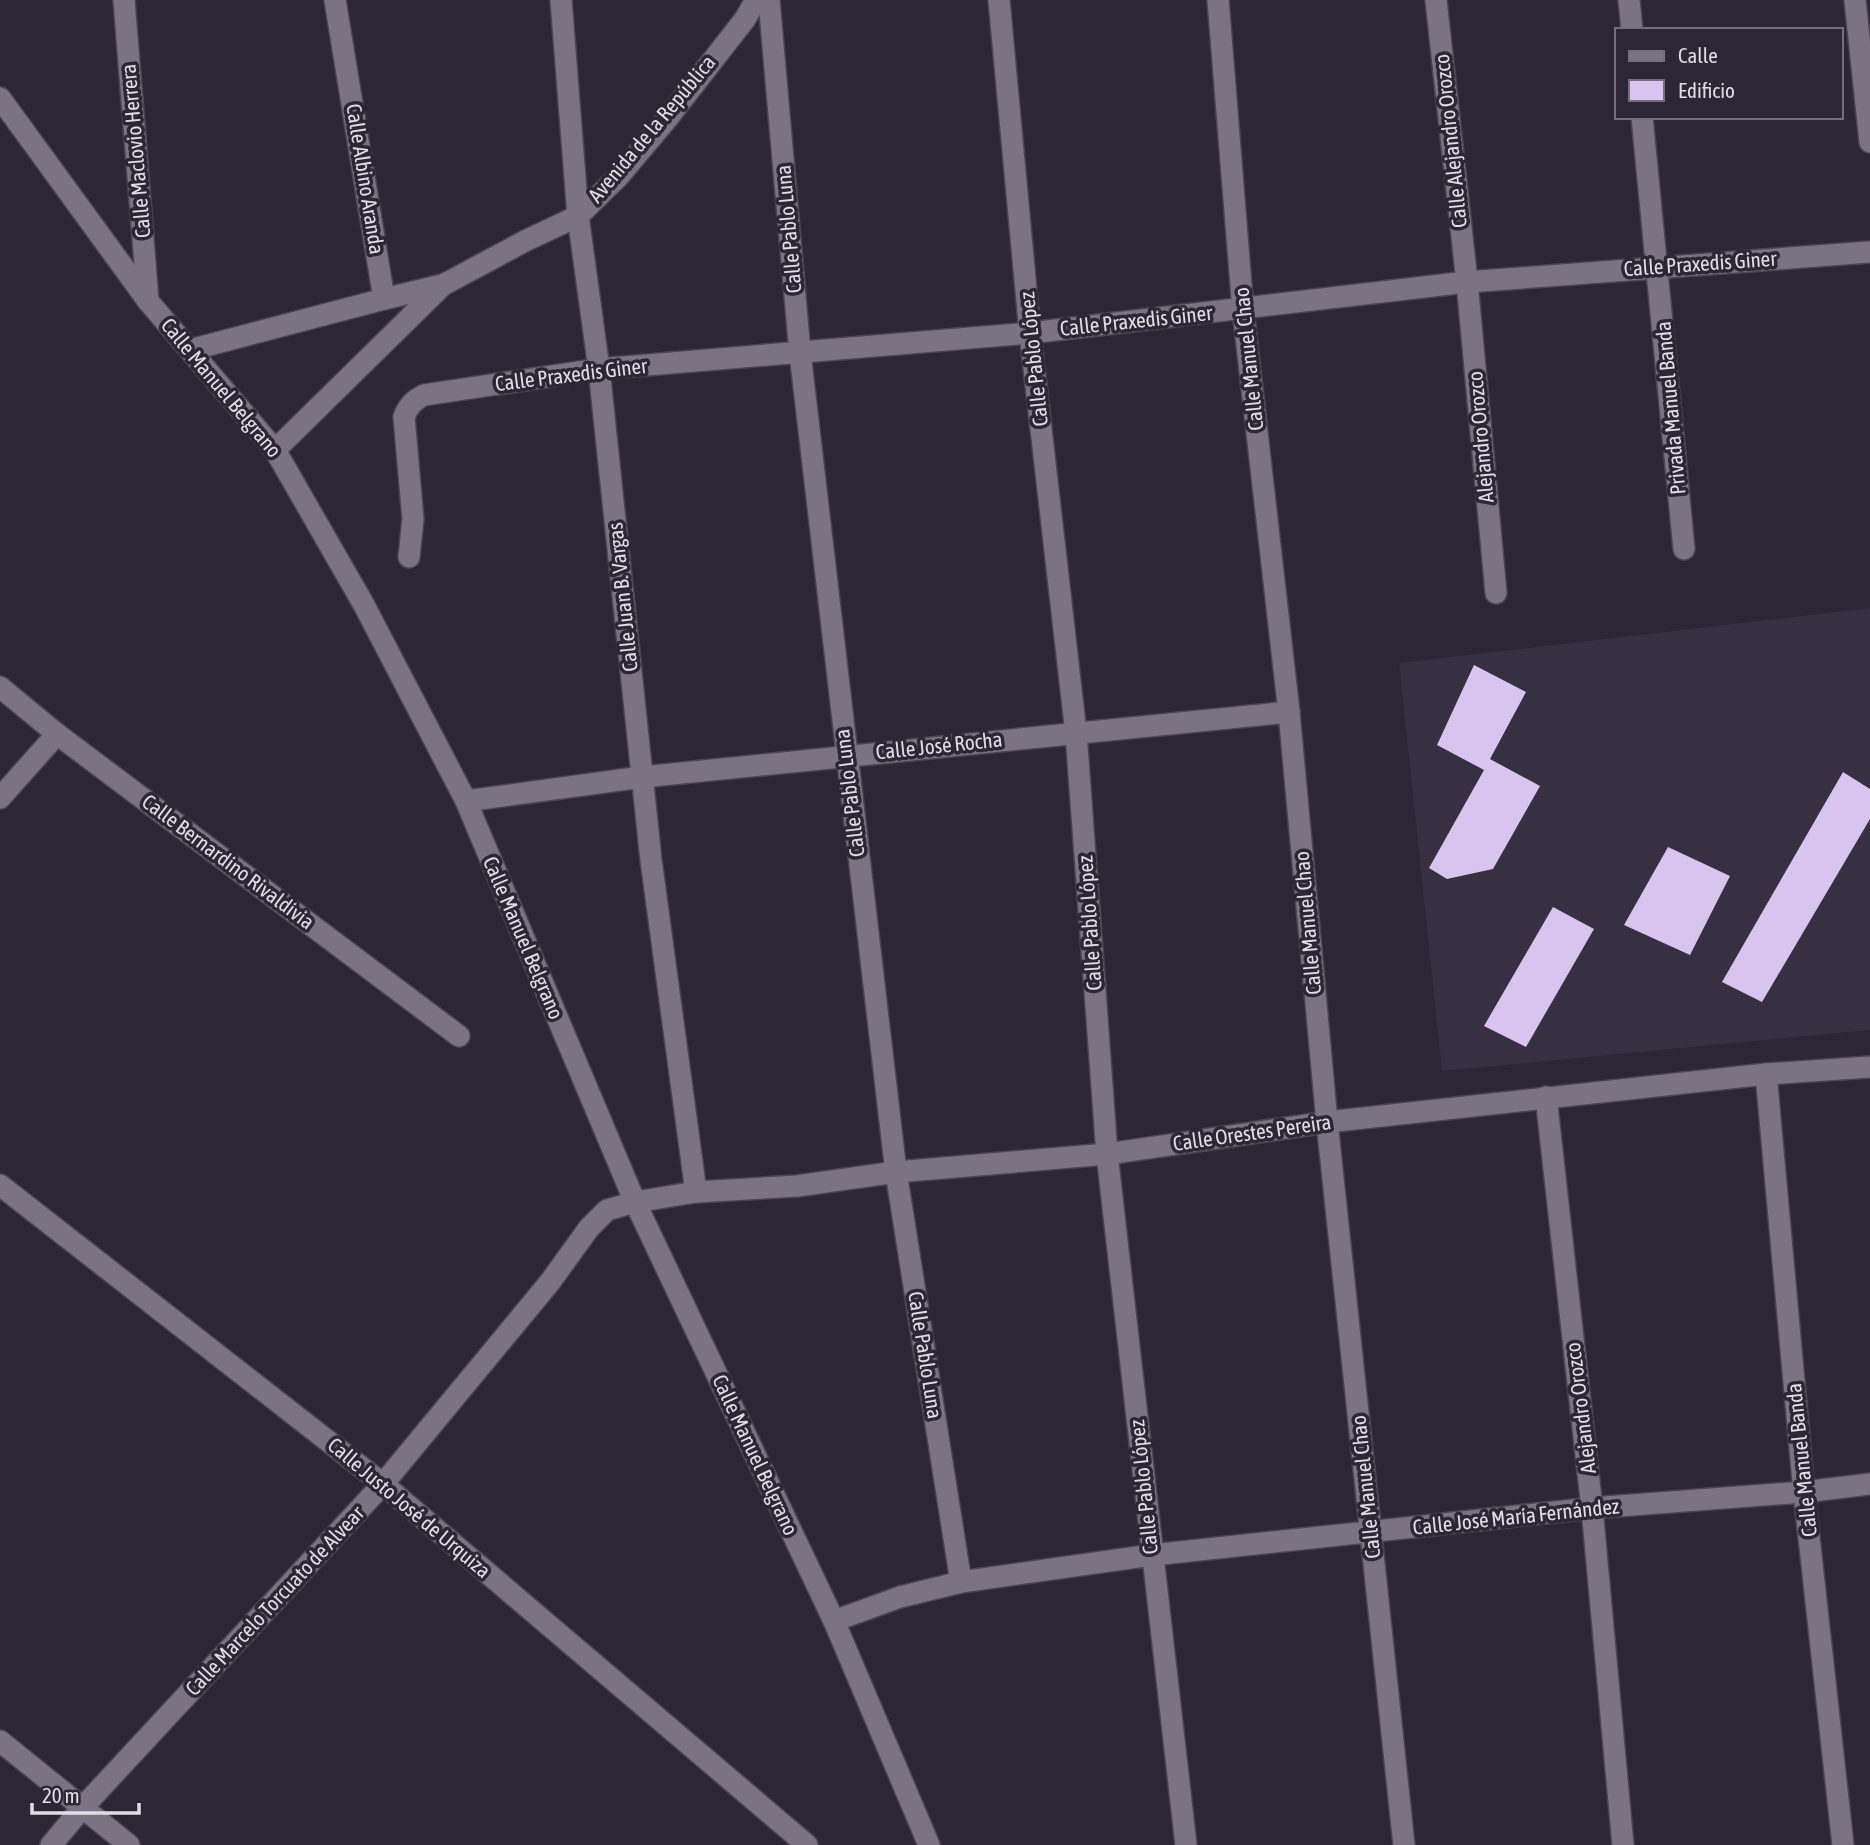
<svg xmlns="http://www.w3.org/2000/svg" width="1870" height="1845" font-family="'Asap Condensed',sans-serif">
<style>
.built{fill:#372f42}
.building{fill:#d9c4f0}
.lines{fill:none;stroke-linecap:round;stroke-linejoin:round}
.street-casing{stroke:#4a4551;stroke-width:24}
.secondary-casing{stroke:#4a4551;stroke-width:24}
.street{stroke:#7b7384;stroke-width:21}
.secondary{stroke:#7b7384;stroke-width:21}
.labels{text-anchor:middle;stroke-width:7;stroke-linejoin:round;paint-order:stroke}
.street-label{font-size:21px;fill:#e1dde7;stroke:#2d2635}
</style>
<rect width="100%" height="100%" fill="#2d2635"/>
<path class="built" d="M1870,608V1030L1442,1071L1399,663Z"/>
<g class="building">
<path d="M1474,665L1526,692L1490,759L1540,786L1493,869L1447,879L1429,868L1484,770L1437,745Z"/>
<path d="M1843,772L1870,789V819L1762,1002L1722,982Z"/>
<path d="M1668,847L1730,876L1690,955L1624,925Z"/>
<path d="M1553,907L1594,929L1526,1047L1484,1026Z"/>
</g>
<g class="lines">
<g class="street-casing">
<g id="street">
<path d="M124,0L148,301"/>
<path d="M335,0L384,299L442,285"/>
<path d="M561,0L578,216L599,369L651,860L696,1192"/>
<path d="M769,0L800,353L896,1172L961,1582"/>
<path d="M999,0L1030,333L1076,733L1107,1154L1186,1845"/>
<path d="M1218,0L1243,310L1289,712L1327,1122L1404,1845"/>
<path d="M1436,0L1467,282L1496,593"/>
<path d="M1629,0L1632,30"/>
<path d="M1855,0L1870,142"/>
<path d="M1642,117L1684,549"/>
<path d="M190,350L384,299"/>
<path d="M275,450L443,285L525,241L578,216L618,177L667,119L745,19L756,0"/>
<path d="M409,557L413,519L404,417C408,406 413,401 424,395L599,369L1030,333L1467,282L1870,252"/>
<path d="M0,687L57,734L459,1036"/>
<path d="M0,798L57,734"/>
<path d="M466,801L642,777L1289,712"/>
<path d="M1766,1074L1804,1492L1843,1845"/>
<path d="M1546,1097L1592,1508L1623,1845"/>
<path d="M0,1185L383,1484L807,1845"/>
<path d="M834,1621L900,1597L961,1582L1152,1555L1592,1508L1804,1492L1870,1484"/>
<path d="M0,1741L129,1845"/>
<path d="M51,1845L83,1807L383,1484L550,1282L589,1228L607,1210L635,1202L696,1192L797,1186L896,1172L1107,1154L1327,1122L1766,1074L1870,1067"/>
</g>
</g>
<g class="secondary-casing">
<path id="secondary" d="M0,98L148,301L275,450L364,605L466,801L635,1202L834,1621L929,1845"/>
</g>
<use href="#street" class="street"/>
<use href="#secondary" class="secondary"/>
</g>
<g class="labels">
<g class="street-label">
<text transform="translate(652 129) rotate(-50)" y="7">Avenida de la República</text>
<text transform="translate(1451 141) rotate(-96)" y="7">Calle Alejandro Orozco</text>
<text transform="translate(136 151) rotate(-95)" y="7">Calle Maclovio Herrera</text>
<text transform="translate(365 179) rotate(81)" y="7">Calle Albino Aranda</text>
<text transform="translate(789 229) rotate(-95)" y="7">Calle Pablo Luna</text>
<text transform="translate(1700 264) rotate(-4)" y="7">Calle Praxedis Giner</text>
<text transform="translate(1136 321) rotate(-6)" y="7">Calle Praxedis Giner</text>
<text transform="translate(1034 359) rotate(-96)" y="7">Calle Pablo López</text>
<text transform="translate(1249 359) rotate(-96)" y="7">Calle Manuel Chao</text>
<text transform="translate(571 375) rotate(-7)" y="7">Calle Praxedis Giner</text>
<text transform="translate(221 388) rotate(50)" y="7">Calle Manuel Belgrano</text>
<text transform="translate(1671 408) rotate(-95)" y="7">Privada Manuel Banda</text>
<text transform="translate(1481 437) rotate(-95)" y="7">Alejandro Orozco</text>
<text transform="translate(623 597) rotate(-96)" y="7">Calle Juan B. Vargas</text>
<text transform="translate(939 746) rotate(-6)" y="7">Calle José Rocha</text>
<text transform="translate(850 793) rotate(-97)" y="7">Calle Pablo Luna</text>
<text transform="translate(228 862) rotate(37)" y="7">Calle Bernardino Rivaldivia</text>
<text transform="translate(1090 923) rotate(-94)" y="7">Calle Pablo López</text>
<text transform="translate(1308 923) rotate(-95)" y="7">Calle Manuel Chao</text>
<text transform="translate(523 938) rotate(67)" y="7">Calle Manuel Belgrano</text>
<text transform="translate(1252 1133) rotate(-8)" y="7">Calle Orestes Pereira</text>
<text transform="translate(925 1355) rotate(81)" y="7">Calle Pablo Luna</text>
<text transform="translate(1581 1408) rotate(-97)" y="7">Alejandro Orozco</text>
<text transform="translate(755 1455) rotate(65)" y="7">Calle Manuel Belgrano</text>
<text transform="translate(1802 1460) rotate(-96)" y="7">Calle Manuel Banda</text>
<text transform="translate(1144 1487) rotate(-96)" y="7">Calle Pablo López</text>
<text transform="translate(1366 1487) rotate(-96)" y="7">Calle Manuel Chao</text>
<text transform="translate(409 1508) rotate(40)" y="7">Calle Justo José de Urquiza</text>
<text transform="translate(1516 1517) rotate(-6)" y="7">Calle José María Fernández</text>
<text transform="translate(275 1601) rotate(-47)" y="7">Calle Marcelo Torcuato de Alvear</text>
</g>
</g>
<rect x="1615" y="28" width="228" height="91" fill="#2d2635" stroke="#756f7c" stroke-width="2"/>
<rect x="1629" y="51" width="35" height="10" fill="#7b7384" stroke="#756f7c" stroke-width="2"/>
<text x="1678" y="63" font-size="21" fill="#e1dde7">Calle</text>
<rect x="1629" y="80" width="35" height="21" fill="#d9c4f0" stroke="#756f7c" stroke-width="2"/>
<text x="1678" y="98" font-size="21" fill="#e1dde7">Edificio</text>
<path d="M32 1803v10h107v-10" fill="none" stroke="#e1dde7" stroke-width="3.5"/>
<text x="42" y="1803" font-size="21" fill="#e1dde7" stroke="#2d2635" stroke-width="5" paint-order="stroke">20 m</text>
</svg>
